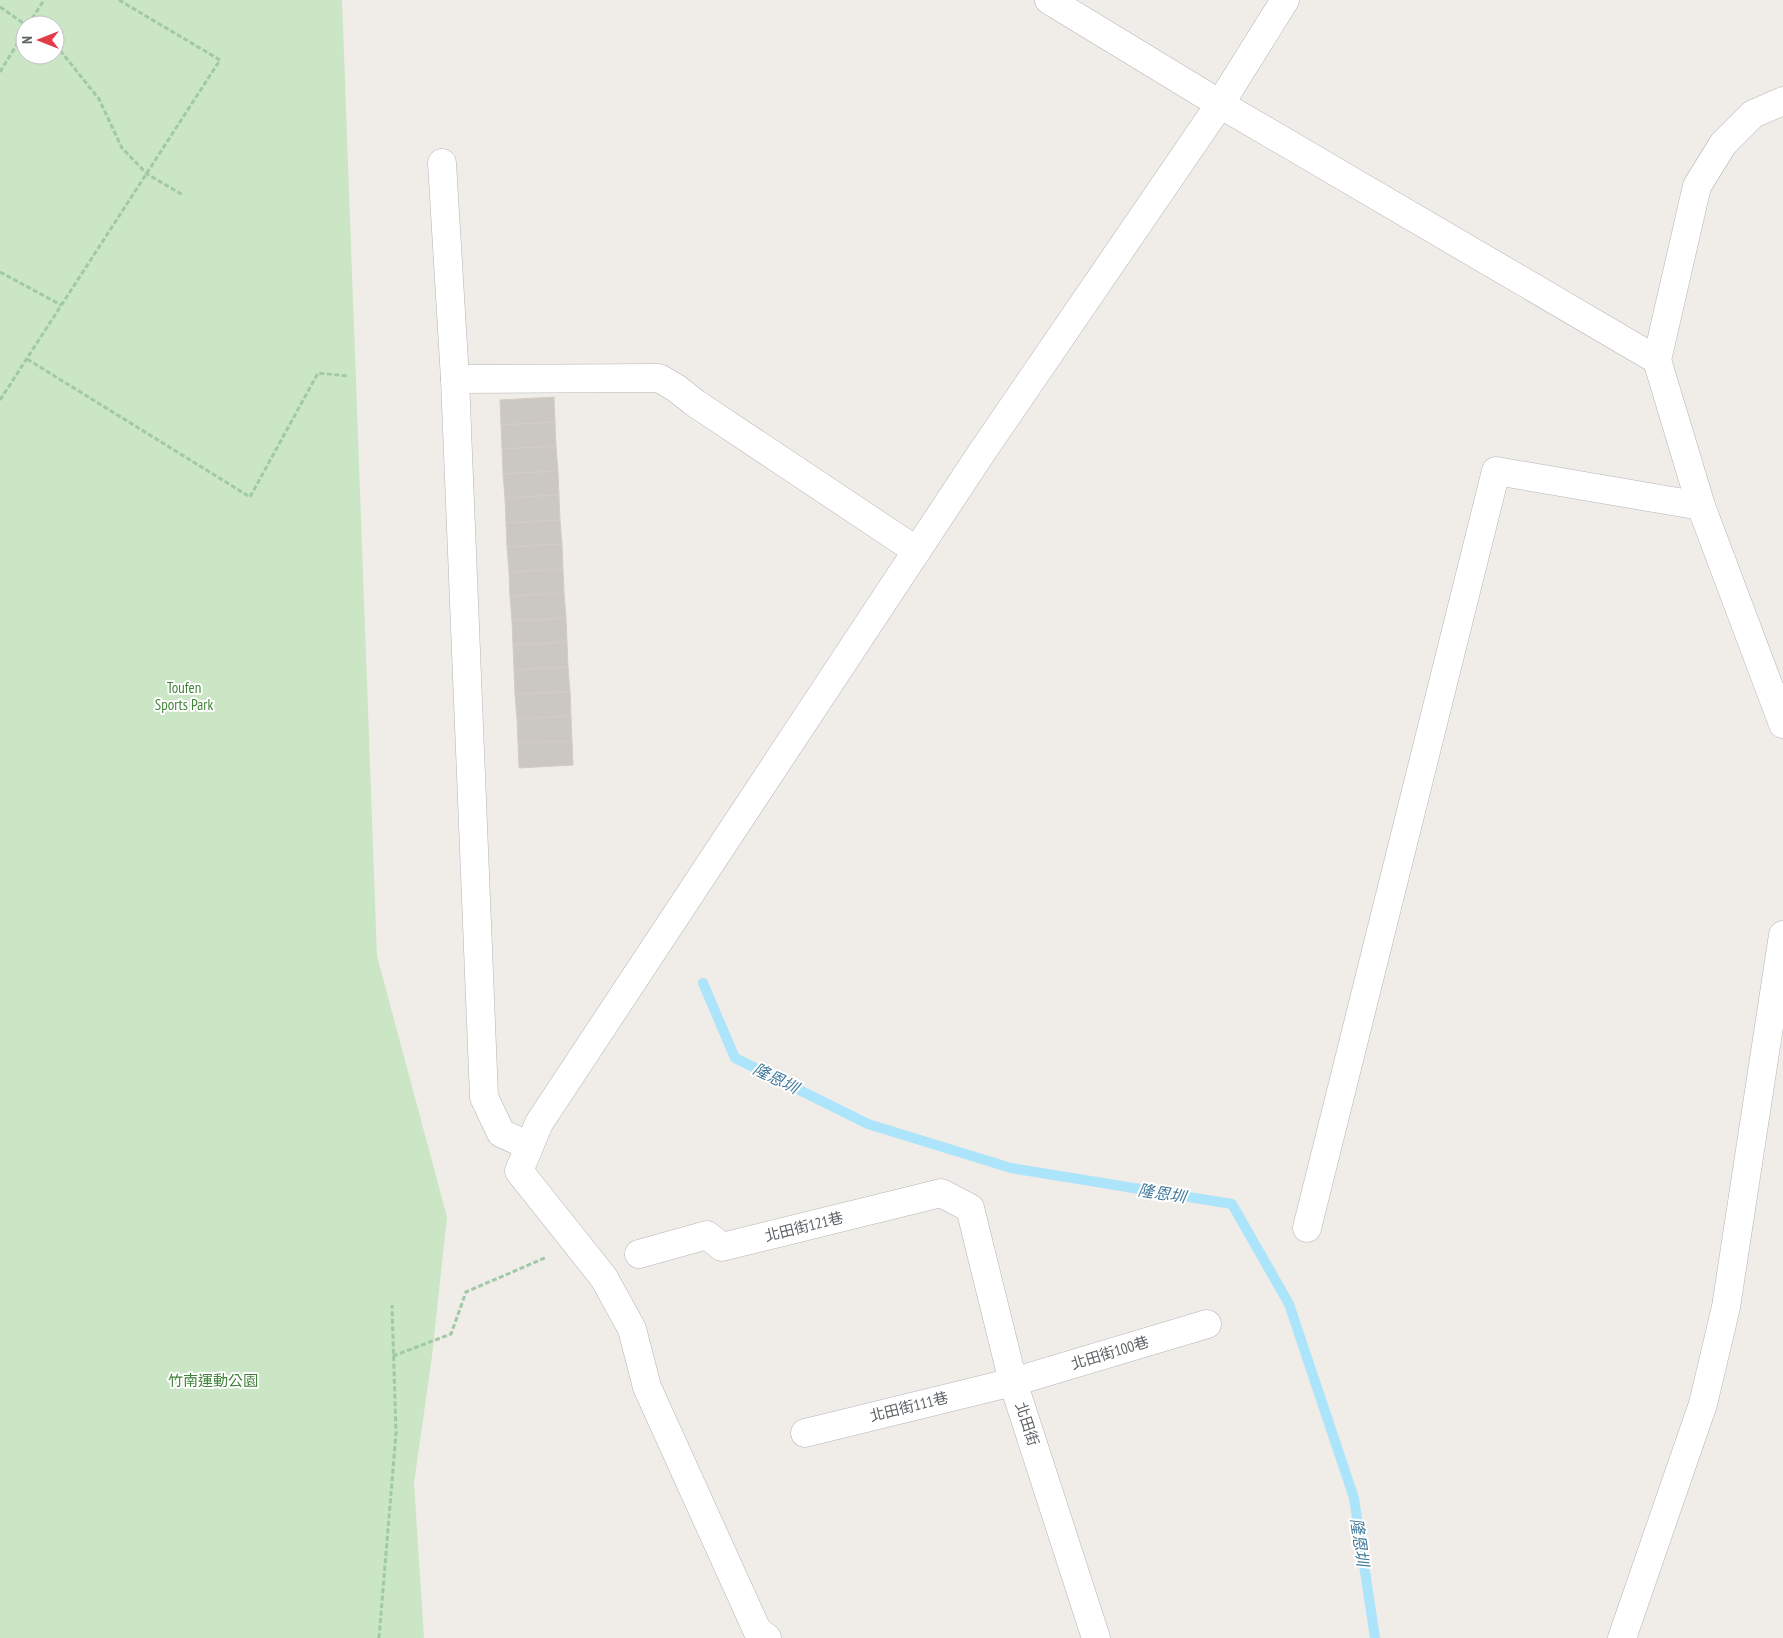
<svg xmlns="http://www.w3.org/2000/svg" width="1783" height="1638" font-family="'PT Sans Narrow','Noto Sans TC',sans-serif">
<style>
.green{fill:#cae6c5;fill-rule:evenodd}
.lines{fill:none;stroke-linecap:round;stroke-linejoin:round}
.stream{stroke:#abe4fb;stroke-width:10}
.building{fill:#cbc7c3;stroke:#d4cdc5}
.minor-casing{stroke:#b2b5b8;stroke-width:29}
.path{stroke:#a0c9a5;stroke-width:3;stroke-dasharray:5 2.5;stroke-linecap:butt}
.minor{stroke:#fff;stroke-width:28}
.labels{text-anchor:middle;stroke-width:4;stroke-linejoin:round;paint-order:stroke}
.park-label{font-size:15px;fill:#408339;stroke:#fff}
.street-label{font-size:15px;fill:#5e6366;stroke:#fff}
.water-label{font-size:16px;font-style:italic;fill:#427b9c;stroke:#fff}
</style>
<rect width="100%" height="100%" fill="#f0ece7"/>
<path class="green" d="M0,0H342L377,956L447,1217L432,1356L414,1483L424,1638H0ZM25,25H55V55H25Z"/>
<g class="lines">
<path class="stream" d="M703,983L735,1058L868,1124L1011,1168L1232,1204L1289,1304L1354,1498L1375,1638"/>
</g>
<g class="building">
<path d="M554,397L555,422L501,425L500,400Z"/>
<path d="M555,422L556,446L502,449L501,425Z"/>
<path d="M556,446L558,471L503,474L502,449Z"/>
<path d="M558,471L559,495L505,498L503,474Z"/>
<path d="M559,495L560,520L506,523L505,498Z"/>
<path d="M560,520L562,544L507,547L506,523Z"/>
<path d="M562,544L563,569L509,572L507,547Z"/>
<path d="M563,569L564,593L510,596L509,572Z"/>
<path d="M564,593L566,618L512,621L510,596Z"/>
<path d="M566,618L567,642L513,645L512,621Z"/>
<path d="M567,642L568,667L514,670L513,645Z"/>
<path d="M568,667L570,692L515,694L514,670Z"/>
<path d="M570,692L571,716L517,719L515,694Z"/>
<path d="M571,716L572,741L518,743L517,719Z"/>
<path d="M572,741L573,765L519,768L518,743Z"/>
</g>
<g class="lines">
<g class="minor-casing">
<g id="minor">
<path d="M1049,0L1220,104L1657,360"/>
<path d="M1783,101L1753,114L1723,144L1697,186L1657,360L1701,506L1783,724"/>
<path d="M442,163L455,379"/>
<path d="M529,1146L501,1133L484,1097L455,379L659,378L676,388L695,403L917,551"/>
<path d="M1307,1228L1496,471L1701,506"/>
<path d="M639,1254L707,1235L722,1247L941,1193L970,1208L1013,1382L1096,1638"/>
<path d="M805,1433L1013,1382L1207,1324"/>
<path d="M767,1638L757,1630L647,1387L632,1329L604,1278L519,1171L539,1123L980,455L1220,104L1285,0"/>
<path d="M1622,1638L1703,1404L1726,1307L1783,935"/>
</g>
</g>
<g class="path">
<path d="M0,7L26,25"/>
<path d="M28,25L44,0"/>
<path d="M55,45L59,49L99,99L122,148L147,174L183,195"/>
<path d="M0,72L25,31"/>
<path d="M0,272L61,305"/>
<path d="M27,359L250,497L318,373L348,376"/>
<path d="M0,400L220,60L119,0"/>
<path d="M393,1356L451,1334L466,1292L547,1257"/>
<path d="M379,1638L396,1433L392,1305"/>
</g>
<use href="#minor" class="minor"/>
</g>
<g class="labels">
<g class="park-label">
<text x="184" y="693">Toufen<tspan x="184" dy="17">Sports Park</tspan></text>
<text x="213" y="1386">竹南運動公園</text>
</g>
<g class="street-label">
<text transform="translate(804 1227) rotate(-14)" y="5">北田街121巷</text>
<text transform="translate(1110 1353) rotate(-17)" y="5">北田街100巷</text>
<text transform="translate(909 1407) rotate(-14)" y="5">北田街111巷</text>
<text transform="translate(1027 1424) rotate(72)" y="5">北田街</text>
</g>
<g class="water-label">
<text transform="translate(776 1078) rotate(26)" y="6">隆恩圳</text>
<text transform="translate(1162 1193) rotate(9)" y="6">隆恩圳</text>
<text transform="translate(1360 1542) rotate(82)" y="6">隆恩圳</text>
</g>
</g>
<g transform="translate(40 40) rotate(270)"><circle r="24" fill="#ffffff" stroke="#bfc1c2"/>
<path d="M0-4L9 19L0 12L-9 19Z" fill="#e23b46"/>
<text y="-8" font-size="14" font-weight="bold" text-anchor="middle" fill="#5e6366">N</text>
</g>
</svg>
